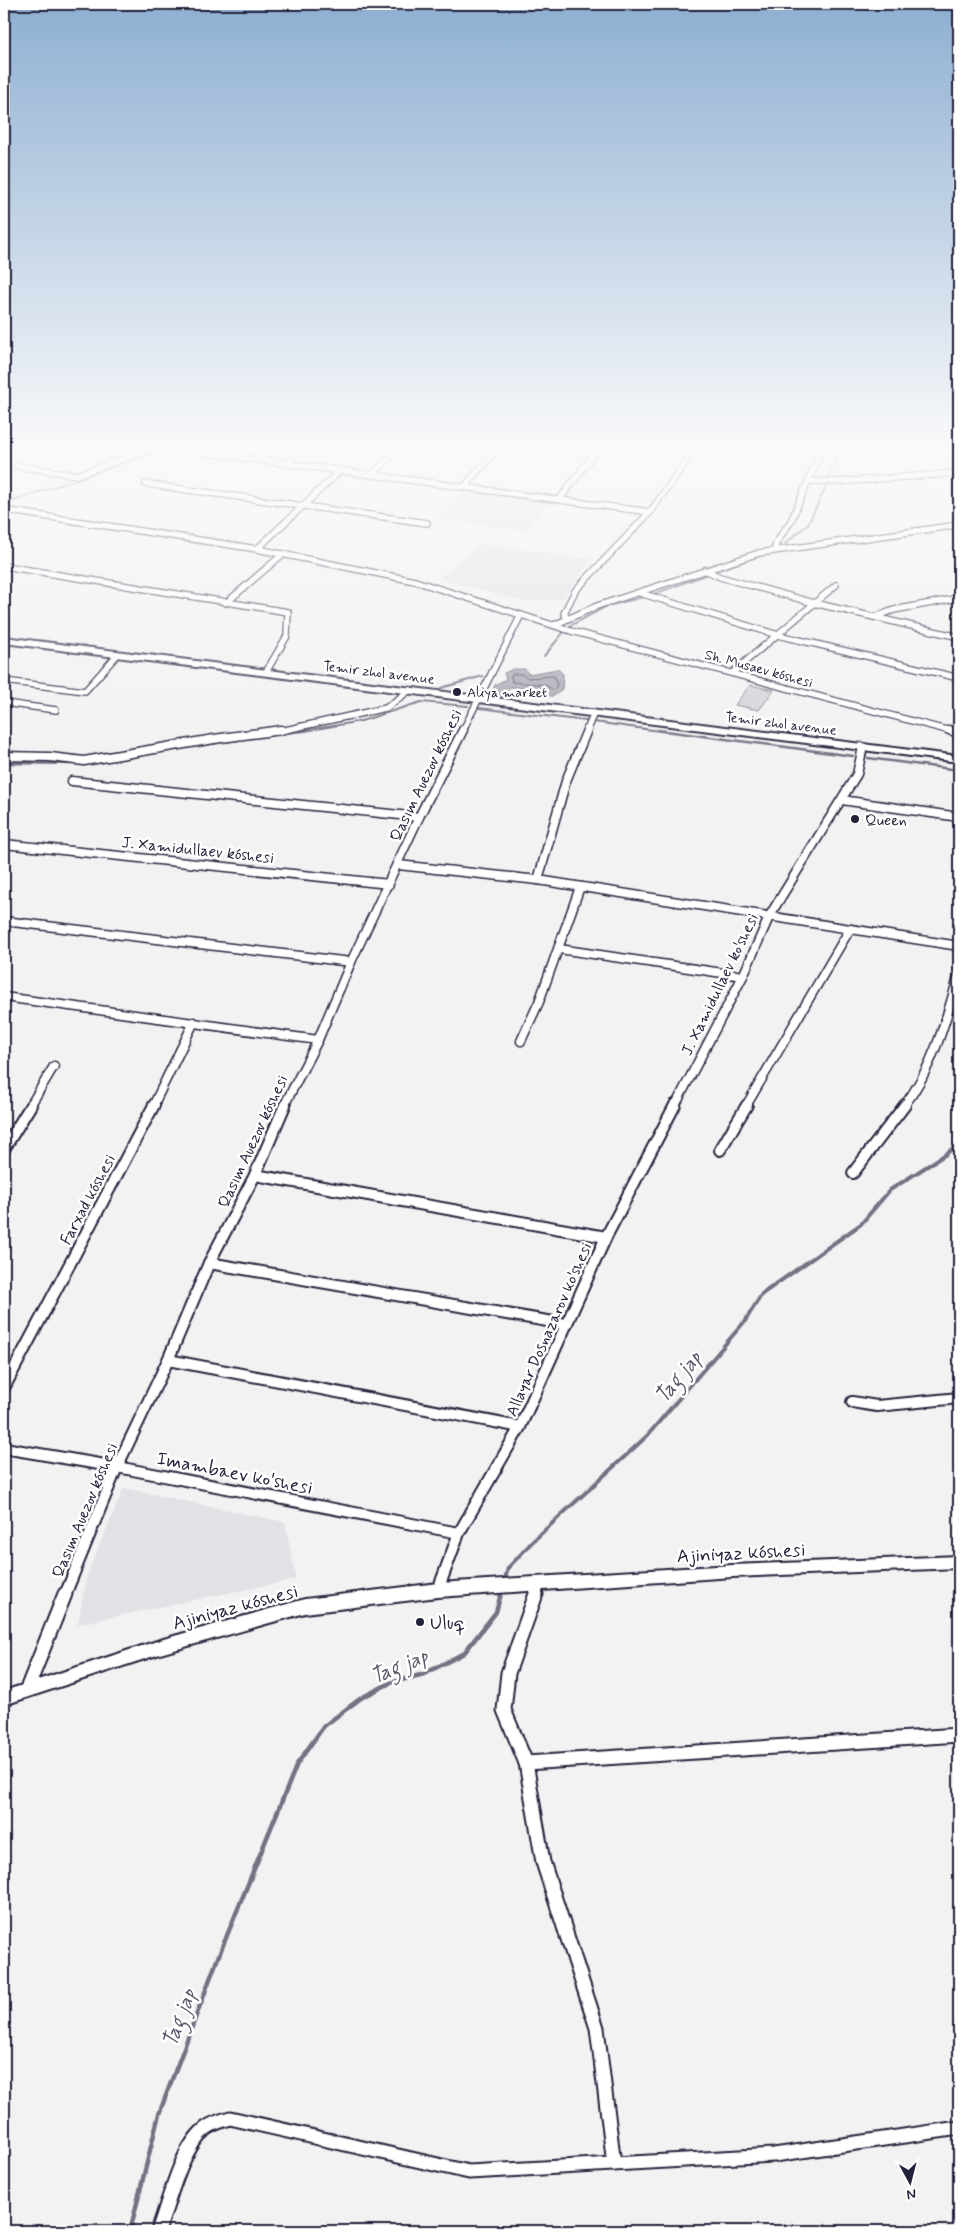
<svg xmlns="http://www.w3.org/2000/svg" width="963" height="2235" font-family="Mynerve,sans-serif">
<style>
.built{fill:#e2e2e6}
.green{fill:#d3d3d8;stroke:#7a7a8a}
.water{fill:#a8a8b2;stroke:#727282}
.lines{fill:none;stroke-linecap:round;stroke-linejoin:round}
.shore{stroke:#58586b;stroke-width:1}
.stream-far3{stroke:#727282;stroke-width:2}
.stream-far2{stroke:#727282;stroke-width:2.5}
.stream-far1{stroke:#727282;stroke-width:4}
.stream{stroke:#727282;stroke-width:4.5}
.street-far3-casing{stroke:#22223b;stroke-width:8}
.street-far2-casing{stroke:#22223b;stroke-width:11}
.street-far1-casing{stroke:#22223b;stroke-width:14}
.street-casing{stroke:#22223b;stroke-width:17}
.secondary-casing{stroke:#22223b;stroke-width:4}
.street-far3{stroke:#fff;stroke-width:5.5}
.street-far2{stroke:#fff;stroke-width:8}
.street-far1{stroke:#fff;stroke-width:10}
.street{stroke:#fff;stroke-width:13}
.secondary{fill:#fff;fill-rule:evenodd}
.poi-dot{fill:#22223b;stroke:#fff;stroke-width:2}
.labels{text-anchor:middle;stroke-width:5;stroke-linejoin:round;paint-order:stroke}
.far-street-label{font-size:14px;fill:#22223b;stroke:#fff}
.far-poi-label{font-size:14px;fill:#22223b;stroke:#fff;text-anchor:start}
.street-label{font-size:16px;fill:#22223b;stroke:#fff}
.poi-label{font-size:16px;fill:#22223b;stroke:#fff;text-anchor:start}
.near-street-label{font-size:19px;fill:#22223b;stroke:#fff}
.near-poi-label{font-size:19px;fill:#22223b;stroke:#fff;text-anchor:start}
.near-water-label{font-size:21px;font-style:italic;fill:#58586b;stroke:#fff}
</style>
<rect width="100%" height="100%" fill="#f2f2f3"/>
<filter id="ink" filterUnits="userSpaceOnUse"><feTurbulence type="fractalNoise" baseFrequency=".02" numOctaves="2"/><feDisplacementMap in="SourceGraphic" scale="10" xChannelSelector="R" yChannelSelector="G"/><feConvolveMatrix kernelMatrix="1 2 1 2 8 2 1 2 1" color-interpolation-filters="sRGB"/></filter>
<g filter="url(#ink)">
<g class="built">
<path d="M464,490L551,501L526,531L437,519Z"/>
<path d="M480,544L591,559L563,599L522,602L439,578Z"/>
<path d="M124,1488L285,1522L296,1579L78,1624L87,1575Z"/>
</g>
<path class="green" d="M750,685L774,690L759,710L735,705Z"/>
<path class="water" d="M513,669H525L528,674L558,669L563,674L562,689L554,696H546V690L511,687L503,696H496L492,692L495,685L506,679L504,673Z"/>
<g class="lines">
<path class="shore" d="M514,674H521L528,678L554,676L557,686L553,690L546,685L512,682L511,676Z"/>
<g class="stream-far3">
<path d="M827,480L835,460L850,445"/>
<path d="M4,504L176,445"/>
<path d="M785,544L808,524L827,485"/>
<path d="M718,570L763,555"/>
<path d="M654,594L708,574"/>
<path d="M568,627L607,606L644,597"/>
<path d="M544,656L563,633"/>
<path d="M441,688L483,676"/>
<path d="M479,708L586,721"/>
<path d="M594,722L667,732"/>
<path d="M299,732L361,721L421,702L468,706"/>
</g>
<g class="stream-far2">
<path d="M658,730L853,756"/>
<path d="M203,745L306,730"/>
<path d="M868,758L959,770"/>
<path d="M4,763L83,764"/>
</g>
<g class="stream-far1">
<path d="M504,1582L508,1568L533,1541L647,1436L745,1321L762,1294L861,1224L890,1190L946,1154L959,1143"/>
<path d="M501,1595L502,1591"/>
</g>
<path class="stream" d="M130,2231L159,2114L219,1955L297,1764L324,1726L361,1698L390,1683L424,1674L464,1653L496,1612L501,1594"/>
<g class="street-far3-casing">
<g id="street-far3">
<path d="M4,450L52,445"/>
<path d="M193,451L650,512"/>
<path d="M287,463L307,445"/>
<path d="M4,464L77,475L164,445"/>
<path d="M372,475L403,445"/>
<path d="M809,481L838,482L959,473"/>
<path d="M146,484L427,523"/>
<path d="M464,487L501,445"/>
<path d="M560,499L600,445"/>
<path d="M4,510L257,549L415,581L571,631L954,732"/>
<path d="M257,549L341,470"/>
<path d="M775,549L776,543L791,521L818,458L813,445"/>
<path d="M4,566L288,612L287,636L266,672"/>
<path d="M705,570L720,577L814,603L959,637"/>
<path d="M640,593L778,635L959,678"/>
<path d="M226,603L283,554"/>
<path d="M875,617L894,610L959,598"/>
<path d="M567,618L564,613L575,591L650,512L698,445"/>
<path d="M554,625L597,606L759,553L959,525"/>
<path d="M732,673L836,585"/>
<path d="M4,681L85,691L118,654"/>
<path d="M4,703L56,710"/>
<path d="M276,732L386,708L410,690"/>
<path d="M462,732L521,615"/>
<path d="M586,732L594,713"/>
</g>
</g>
<g class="street-far2-casing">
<g id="street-far2">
<path d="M949,730L959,733"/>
<path d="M4,756L50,757L84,761L214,739L281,730"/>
<path d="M72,781L419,817"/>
<path d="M842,800L959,817"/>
<path d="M4,844L389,884"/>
<path d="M398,865L538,880L959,946"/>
<path d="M538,880L566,781L587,730"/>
<path d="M4,921L351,962"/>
<path d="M559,949L743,976"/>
<path d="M4,997L318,1040"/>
<path d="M521,1041L539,1002L580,887"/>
<path d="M30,1106L54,1066"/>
<path d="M153,1106L194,1022"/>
<path d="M284,1106L318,1040L351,962L419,817L463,730"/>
<path d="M675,1106L743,976L770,915L857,774L863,747"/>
<path d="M746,1106L850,929"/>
<path d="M904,1106C933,1068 946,1020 959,974"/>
</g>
</g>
<g class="street-far1-casing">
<g id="street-far1">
<path d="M4,1149L31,1105"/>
<path d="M720,1150L747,1105"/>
<path d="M853,1173L905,1105"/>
<path d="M255,1175L606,1237"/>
<path d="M209,1263L565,1324"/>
<path d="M168,1360L520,1427"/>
<path d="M4,1388L154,1105"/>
<path d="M852,1402L877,1406L959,1398"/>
<path d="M4,1448L117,1467L459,1533"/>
<path d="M438,1590L459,1533L520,1427L606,1237L675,1105"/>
<path d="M65,1595L117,1467L168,1360L209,1263L255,1175L285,1105"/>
<path d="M535,1595L540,1584"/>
</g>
</g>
<g class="street-casing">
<g id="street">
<path d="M536,1594L508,1673L504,1710L526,1763L543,1862L597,2028L614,2164"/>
<path d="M27,1689L65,1594"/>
<path d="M526,1763L959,1735"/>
<path d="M158,2231C169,2202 181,2148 205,2129C212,2123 221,2121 230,2118L469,2172L774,2155L959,2128"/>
</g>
</g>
<g class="secondary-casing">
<g id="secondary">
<path d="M4,637L959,756V762L4,643Z"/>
<path d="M959,1556V1568L733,1577L438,1597L305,1613L160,1654L4,1705V1691L160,1640L305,1599L438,1583L733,1565Z"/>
</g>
</g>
<use href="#street-far3" class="street-far3"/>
<use href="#street-far2" class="street-far2"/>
<use href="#street-far1" class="street-far1"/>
<use href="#street" class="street"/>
<use href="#secondary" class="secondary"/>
</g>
</g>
<linearGradient id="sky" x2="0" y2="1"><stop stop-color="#8eafd2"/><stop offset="0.59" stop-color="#f9f9fa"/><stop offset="1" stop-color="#f9f9fa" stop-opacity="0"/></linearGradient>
<rect width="963" height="758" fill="url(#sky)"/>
<g class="poi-dot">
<circle cx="457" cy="692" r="5"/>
<circle cx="855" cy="819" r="5"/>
<circle cx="420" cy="1622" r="5"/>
</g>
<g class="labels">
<g class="far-street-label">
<text transform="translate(759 668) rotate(15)" y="5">Sh. Musaev kóshesi</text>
<text transform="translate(379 672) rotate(7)" y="5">Temir zhol avenue</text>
<text transform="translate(781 723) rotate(7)" y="5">Temir zhol avenue</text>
</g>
<g class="far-poi-label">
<text x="467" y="697">Aliya market</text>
</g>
<g class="street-label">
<text transform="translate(425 775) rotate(-64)" y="6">Qasım Auezov kóshesi</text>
<text transform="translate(198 849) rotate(6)" y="6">J. Xamidullaev kóshesi</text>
<text transform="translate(719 984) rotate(-64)" y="6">J. Xamidullaev ko'shesi</text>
<text transform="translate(252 1141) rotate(-65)" y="6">Qasım Auezov kóshesi</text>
<text transform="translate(87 1199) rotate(-62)" y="6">Farxad kóshesi</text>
<text transform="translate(548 1329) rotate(-66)" y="6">Allayar Dosnazarov ko'shesi</text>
<text transform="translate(84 1510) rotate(-67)" y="6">Qasım Auezov kóshesi</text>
</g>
<g class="poi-label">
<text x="865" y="825">Queen</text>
</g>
<g class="near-street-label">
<text transform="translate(235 1472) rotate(11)" y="7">Imambaev ko'shesi</text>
<text transform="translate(741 1552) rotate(-3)" y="7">Ajiniyaz kóshesi</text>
<text transform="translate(235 1606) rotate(-15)" y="7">Ajiniyaz kóshesi</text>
</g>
<g class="near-poi-label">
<text x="430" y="1629">Uluq</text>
</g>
<g class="near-water-label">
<text transform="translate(678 1377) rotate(-50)" y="7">Tag jap</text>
<text transform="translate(399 1666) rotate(-22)" y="7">Tag jap</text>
<text transform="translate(179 2018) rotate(-69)" y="7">Tag jap</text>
</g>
</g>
<rect width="963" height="2235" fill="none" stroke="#fff" stroke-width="20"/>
<rect x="10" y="10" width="943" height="2215" fill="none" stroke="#22223b" stroke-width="2" filter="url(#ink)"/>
<g transform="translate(910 2182) rotate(173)" stroke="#ffffff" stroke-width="4" paint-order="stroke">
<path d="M0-4L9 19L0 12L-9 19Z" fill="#22223b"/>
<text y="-8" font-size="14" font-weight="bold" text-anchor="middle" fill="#22223b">N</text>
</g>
</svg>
